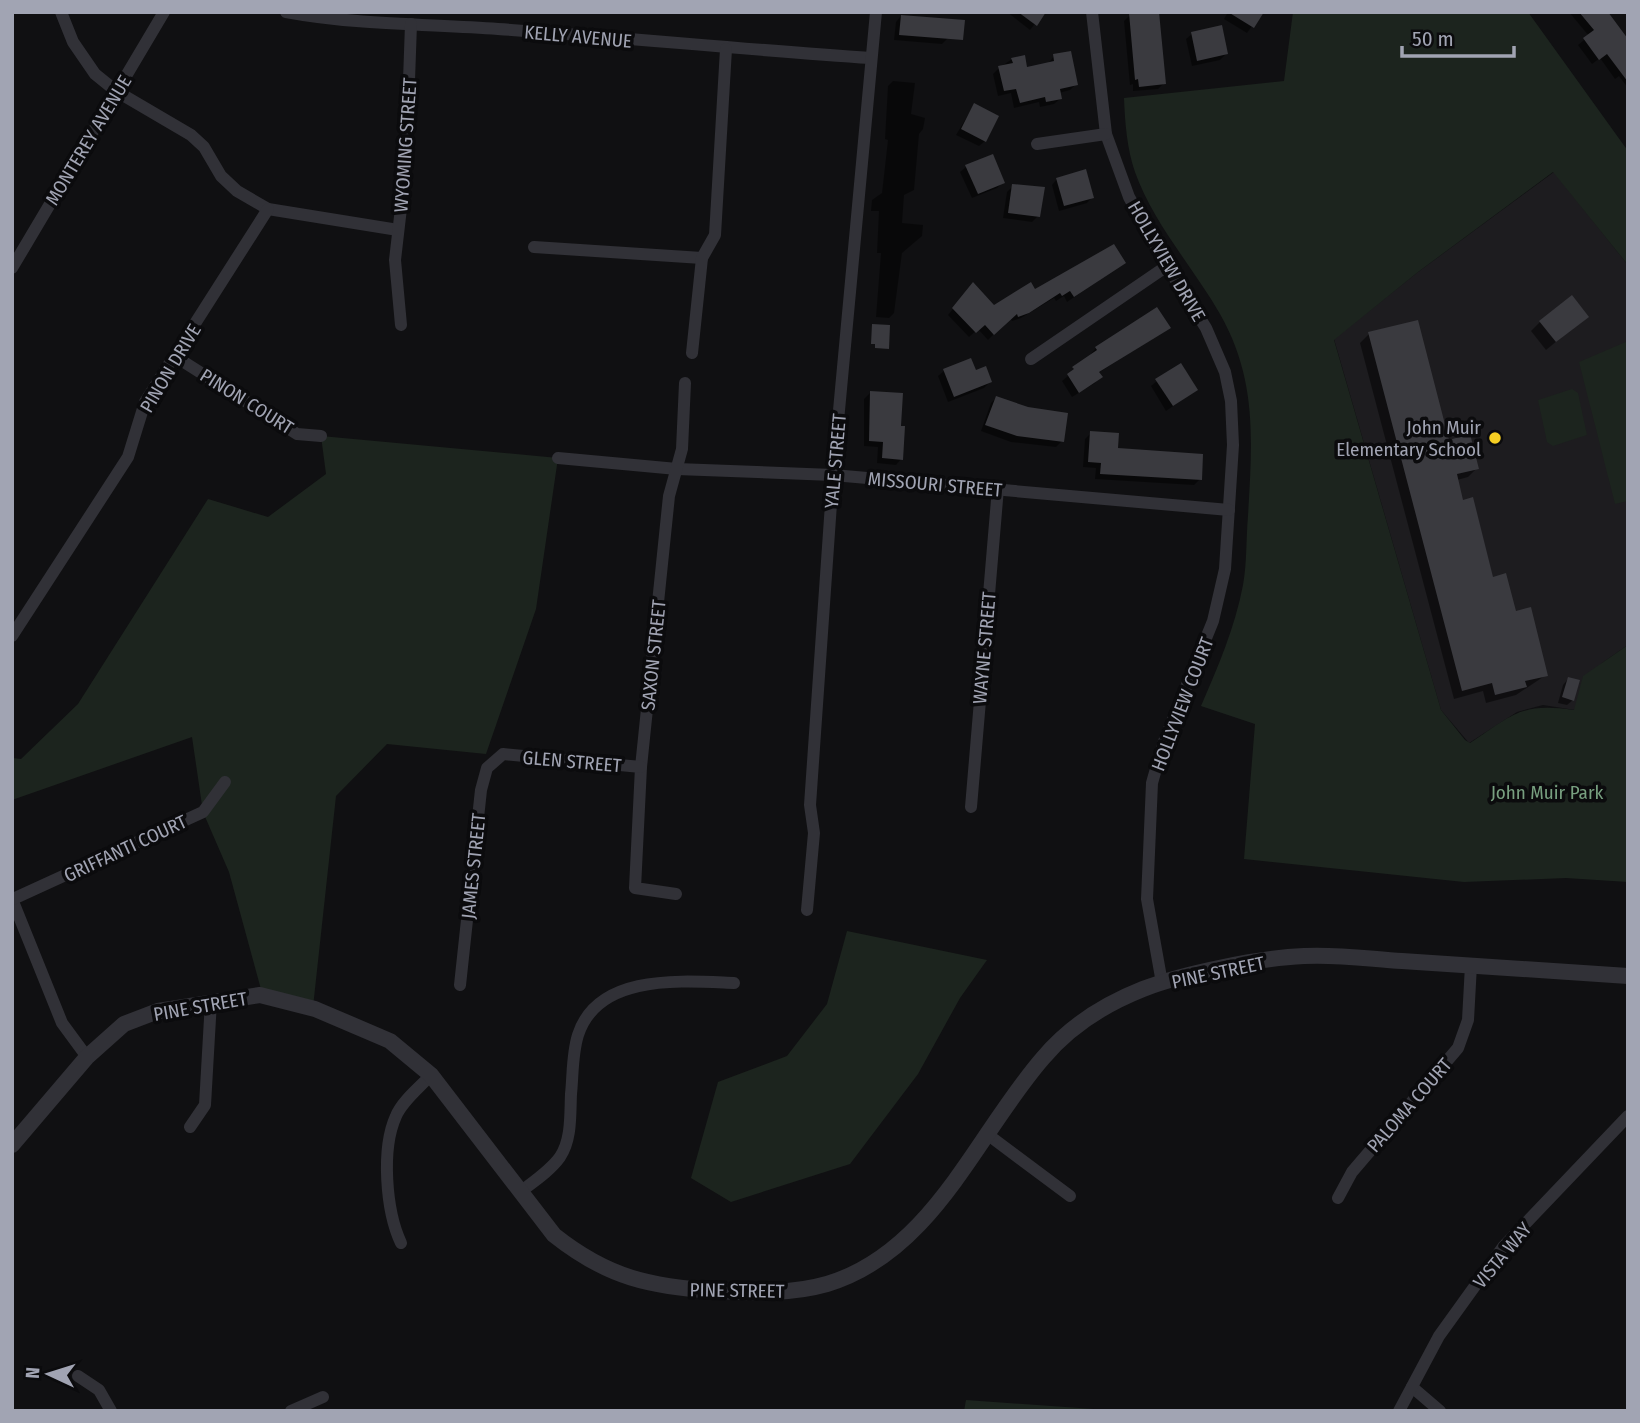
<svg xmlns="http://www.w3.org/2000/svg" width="1640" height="1423" font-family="'Fira Sans Condensed',sans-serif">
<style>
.built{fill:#1d1c1f}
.green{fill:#1c241e}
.shadow{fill:#0007}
.building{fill:#3a3a3f}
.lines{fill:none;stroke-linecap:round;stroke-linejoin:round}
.minor{stroke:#313137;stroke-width:12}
.tertiary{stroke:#313137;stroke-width:16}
.poi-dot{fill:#f7cf23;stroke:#0b0b0d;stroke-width:2.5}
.labels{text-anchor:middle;stroke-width:7;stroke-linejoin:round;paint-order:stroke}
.street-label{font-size:19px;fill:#a1a4b3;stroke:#0b0b0d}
.poi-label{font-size:19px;fill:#a1a4b3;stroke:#0b0b0d;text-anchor:end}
.park-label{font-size:19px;fill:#779f7f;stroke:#0b0b0d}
</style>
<rect width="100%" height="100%" fill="#101012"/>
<path class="built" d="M1554,172L1628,265V645L1602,663L1575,710L1543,705L1517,712L1469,743L1441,710L1334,339L1418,272Z"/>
<g class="green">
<path d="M1293,12H1528L1628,151V265L1553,172L1418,272L1334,340L1441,710L1465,740L1470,743C1513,715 1521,702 1574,710L1583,676L1628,645V882L1566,878L1464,882L1244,859L1255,724L1201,706C1218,667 1235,627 1243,585C1247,563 1246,538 1248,516C1252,443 1258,381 1220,314C1193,267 1153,223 1135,172C1127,149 1125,123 1124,98L1284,81Z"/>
<path d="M1628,341V501L1615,504L1579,362Z"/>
<path d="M1572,389L1578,393L1587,435L1553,446L1547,442L1538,400Z"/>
<path d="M321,436L558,458L536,609L486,754L387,744L336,796L313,1007L262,993L229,872L203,812L192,737L12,800V758L21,759L78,704L208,499L268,517L326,474Z"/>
<path d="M847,931L987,960L960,998L918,1074L850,1164L731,1202L691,1178L718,1082L787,1056L827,1004Z"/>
<path d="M966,1400L1122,1411H964Z"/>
</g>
<g class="shadow">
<path d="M1007,12H1044L1030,30Z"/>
<path d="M1228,12H1262L1247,33L1224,19Z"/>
<path d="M1569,12H1603L1628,45V88L1619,76L1615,79L1600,58L1592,64L1578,45L1589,36Z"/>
<path d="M1130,15L1164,83L1158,89L1133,91V84L1130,85L1124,21Z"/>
<path d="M901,16L948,38L942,44L894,40L896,22Z"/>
<path d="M1192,34L1226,54L1220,60L1192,66L1186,39Z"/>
<path d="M1054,56L1076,84L1070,90L1059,93L1060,99L1054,104L1040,107L1039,102L1014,108L1011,93L998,96L993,74L999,68L1012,59L1026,69L1048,64Z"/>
<path d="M893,81L915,83L911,114L925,118L923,129L919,134L914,190L904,195L902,223L923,225L922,236L902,253L894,313L889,318L876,317L881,253H877L879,211H871L872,200L882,193L888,140L885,139L888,86Z"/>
<path d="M974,105L985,141L979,146L956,135Z"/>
<path d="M966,167L1003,182L997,188L972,198L960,172Z"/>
<path d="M1057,179L1092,197L1087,203L1059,211L1052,185Z"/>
<path d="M1013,186L1038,216L1032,222L1003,218L1007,192Z"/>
<path d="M1124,263L1067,302L1064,296L1056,301L1054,298L1021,318L1012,321L1010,318L988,340L978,329L969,337L948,315L968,290L994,307Z"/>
<path d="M1586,317L1546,350L1531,331L1540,322Z"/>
<path d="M1169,328L1098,373L1095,383L1072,397L1062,381L1092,356L1091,354L1096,348Z"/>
<path d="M1369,334L1447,442L1477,468L1468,477L1457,480L1462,502L1492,579L1515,613L1546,675L1516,695L1486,703L1483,691L1454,699L1360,343Z"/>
<path d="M944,371L975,372L990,382L984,388L948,402L938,376Z"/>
<path d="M1157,381L1196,390L1166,411L1151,386Z"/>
<path d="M870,393L899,427L901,459L896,465L877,463L878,447L864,446V399Z"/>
<path d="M996,398L1062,441L1056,447L1011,442L981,431L991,403Z"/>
<path d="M1091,433L1116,449L1200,479L1194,485L1095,479L1096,468L1083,467L1085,439Z"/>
<path d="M1568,679L1573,700L1567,705L1558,703L1563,685Z"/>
</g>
<g class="building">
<path d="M1018,12H1046L1037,26Z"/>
<path d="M1159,12L1166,84L1139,87L1138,79L1135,80L1129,13Z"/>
<path d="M1228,12H1264L1254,28Z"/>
<path d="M1579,12H1608L1628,39V82L1607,54L1599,60L1583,38L1594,30Z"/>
<path d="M901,15L965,20L963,40L899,35Z"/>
<path d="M1222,25L1228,54L1197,61L1191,32Z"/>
<path d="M1071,51L1078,85L1060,89L1062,99L1046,102L1045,97L1020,103L1016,89L1004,91L998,66L1013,63L1011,58L1025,55L1027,67L1054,61L1053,54Z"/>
<path d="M974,103L999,116L986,142L961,129Z"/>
<path d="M993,154L1005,183L978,194L965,165Z"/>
<path d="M1086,169L1094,198L1064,206L1056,178Z"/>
<path d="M1012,184L1045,187L1040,217L1008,213Z"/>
<path d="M1114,244L1126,263L1074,297L1070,291L1062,296L1060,293L1029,313L1018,317L1017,314L994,335L985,325L976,333L952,308L973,282L994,305L1031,282L1035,289Z"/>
<path d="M1572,295L1589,317L1556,342L1539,321Z"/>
<path d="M1157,307L1171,328L1099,372L1103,377L1079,393L1067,374L1074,369L1072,367L1097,350L1095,347Z"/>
<path d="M1418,320L1449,440L1470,434L1479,469L1457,474L1463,500L1473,497L1493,577L1506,573L1516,611L1531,607L1548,676L1525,681L1527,687L1495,695L1492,683L1462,691L1368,332Z"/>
<path d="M872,324L890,325L889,349L875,348V344H871Z"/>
<path d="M971,358L976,370L986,366L992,382L954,397L943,369Z"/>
<path d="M1181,363L1198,390L1173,406L1155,379Z"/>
<path d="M870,391L903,393L901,426H905L903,460L882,458L883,442L869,441Z"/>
<path d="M996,396L1028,407L1068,413L1064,442L1017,436L985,425Z"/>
<path d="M1090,431L1119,433L1118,448L1203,454L1202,480L1100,474L1101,463L1088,462Z"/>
<path d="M1568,677L1580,680L1574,701L1562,697Z"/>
</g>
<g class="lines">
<g class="minor">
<path d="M61,12L73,42L95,74L116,91L191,135L204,147L221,176L237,191L268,209L398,230"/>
<path d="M286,12C356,25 428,24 498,29C623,37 747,50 871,58"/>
<path d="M1092,12L1106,134L1129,197L1167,266L1206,328L1225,372L1231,401L1233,445L1225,569L1213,621L1163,744L1152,783L1147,899L1162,983"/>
<path d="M1037,144L1106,134"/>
<path d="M534,247L702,258"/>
<path d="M12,268L164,12"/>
<path d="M401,325L395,260L406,165L411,24"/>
<path d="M692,353L702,258L715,235L726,49"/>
<path d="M176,357L297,434L321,436"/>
<path d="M1031,359L1167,266"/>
<path d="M558,458L677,469L833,475L1229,510"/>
<path d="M12,636L128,457L145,402L268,209"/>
<path d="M971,807L998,488"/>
<path d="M676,894L635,888L641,767L669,496L682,449L685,383"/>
<path d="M12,899L62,1023L87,1057"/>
<path d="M13,899L203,812L225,782"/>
<path d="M807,910L814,833L810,805L833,475L876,12"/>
<path d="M460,985L481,790L487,768L503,754L641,767"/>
<path d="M190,1127L205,1105L211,1001"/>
<path d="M987,1134L1070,1196"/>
<path d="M520,1192C533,1182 550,1171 560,1157C572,1139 570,1114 571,1094C573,1075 572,1054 578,1035C598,973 682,981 734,983"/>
<path d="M1338,1198L1352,1172L1458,1048L1468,1020L1471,965"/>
<path d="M401,1243C386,1211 381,1149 396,1116C402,1101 420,1087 431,1075"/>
<path d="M78,1376L99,1390L111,1411"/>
<path d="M1412,1387L1440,1411"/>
<path d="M291,1411L323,1397"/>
<path d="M1399,1411L1439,1336L1503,1247L1628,1116"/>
</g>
<path class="tertiary" d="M12,1145L87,1057L124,1024L158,1011L260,995L315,1009L390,1041L431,1075L554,1235C608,1278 651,1287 718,1291C755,1293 792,1294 827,1284C933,1252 976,1135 1043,1058C1069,1027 1105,1004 1143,989C1185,973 1259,958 1304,956C1336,954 1370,959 1402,961C1477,966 1552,971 1628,976"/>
</g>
<circle class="poi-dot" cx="1495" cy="438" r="7"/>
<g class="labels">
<g class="street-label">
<text transform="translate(578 36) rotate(5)" y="7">KELLY AVENUE</text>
<text transform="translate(88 140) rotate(-59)" y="7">MONTEREY AVENUE</text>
<text transform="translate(405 145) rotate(-86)" y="7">WYOMING STREET</text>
<text transform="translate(1167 261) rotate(60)" y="7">HOLLYVIEW DRIVE</text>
<text transform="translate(170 368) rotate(-59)" y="7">PINON DRIVE</text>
<text transform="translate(247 401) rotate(32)" y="7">PINON COURT</text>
<text transform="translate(835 461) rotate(-85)" y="7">YALE STREET</text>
<text transform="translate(935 484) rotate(5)" y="7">MISSOURI STREET</text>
<text transform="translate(984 648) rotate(-85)" y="7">WAYNE STREET</text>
<text transform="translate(653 655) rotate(-84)" y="7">SAXON STREET</text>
<text transform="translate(1182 704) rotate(-69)" y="7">HOLLYVIEW COURT</text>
<text transform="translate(572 761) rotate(5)" y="7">GLEN STREET</text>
<text transform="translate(125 848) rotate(-25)" y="7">GRIFFANTI COURT</text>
<text transform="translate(473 866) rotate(-84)" y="7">JAMES STREET</text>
<text transform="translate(1218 972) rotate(-12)" y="7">PINE STREET</text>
<text transform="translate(200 1006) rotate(-10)" y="7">PINE STREET</text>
<text transform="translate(1409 1105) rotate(-49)" y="7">PALOMA COURT</text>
<text transform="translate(1502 1255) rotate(-50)" y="7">VISTA WAY</text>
<text transform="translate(737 1290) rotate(1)" y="7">PINE STREET</text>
</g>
<g class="poi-label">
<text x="1481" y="434">John Muir<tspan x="1481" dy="22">Elementary School</tspan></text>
</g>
<g class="park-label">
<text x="1547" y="799">John Muir Park</text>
</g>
</g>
<rect width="1640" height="1423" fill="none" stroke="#a1a4b3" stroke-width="28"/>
<g transform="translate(49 1374) rotate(274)" stroke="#0b0b0d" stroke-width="5" paint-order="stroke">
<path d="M0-5L12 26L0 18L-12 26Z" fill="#a1a4b3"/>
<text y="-10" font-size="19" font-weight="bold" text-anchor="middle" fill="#a1a4b3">N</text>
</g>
<path d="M1402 46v10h112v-10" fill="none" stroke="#a1a4b3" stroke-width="3.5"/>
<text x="1412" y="46" font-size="21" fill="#a1a4b3" stroke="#0b0b0d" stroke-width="5" paint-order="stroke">50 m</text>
</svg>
